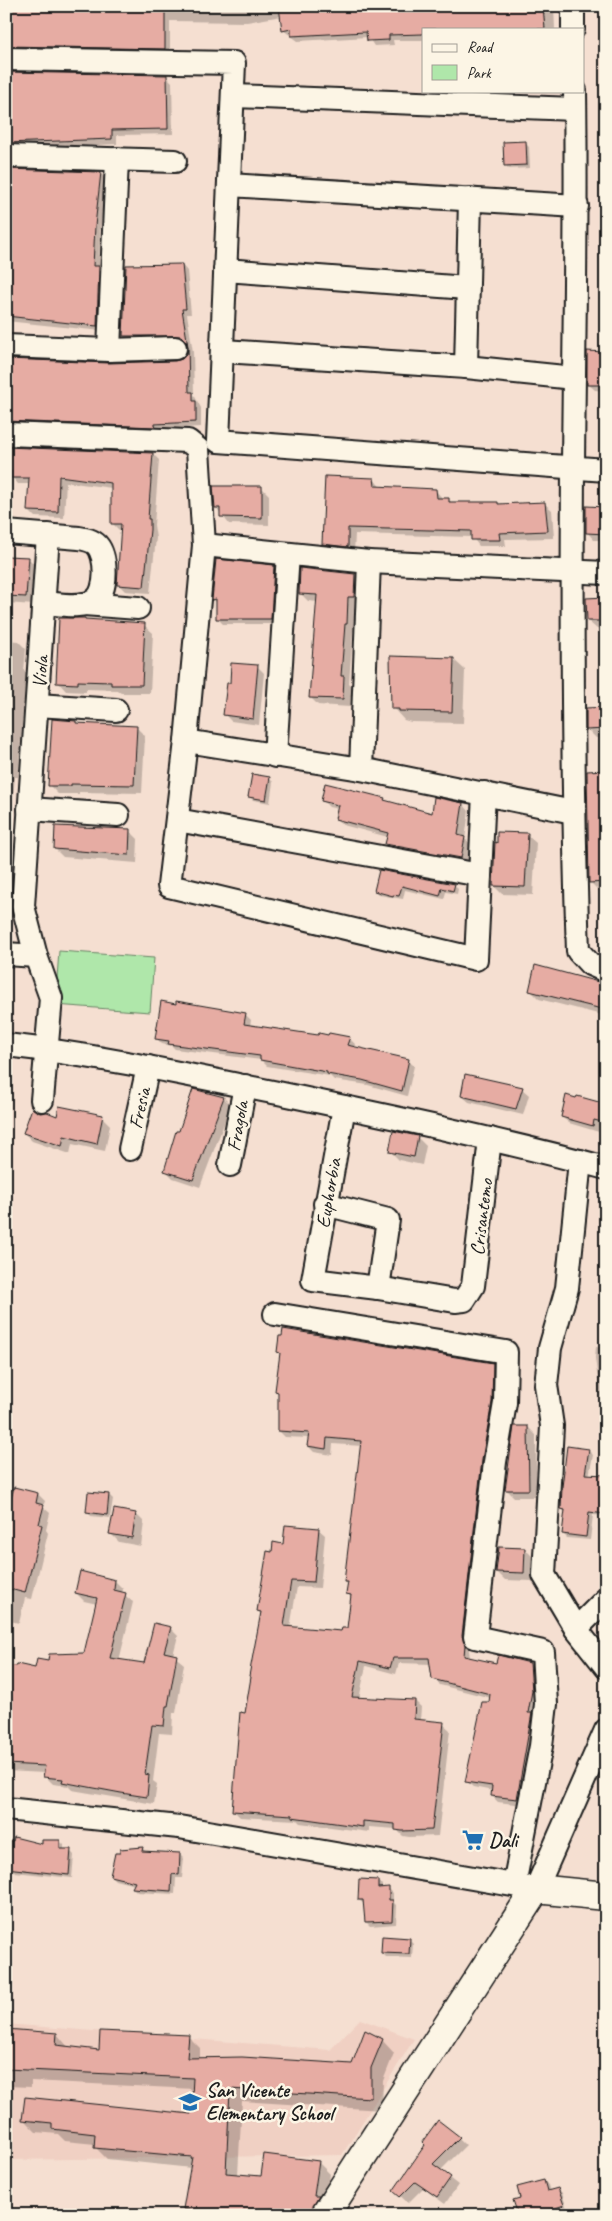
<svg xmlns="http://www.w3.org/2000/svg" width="612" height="2221" font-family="Caveat,sans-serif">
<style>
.built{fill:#f0d0c3}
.green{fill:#afe7aa;stroke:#668263}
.shadow{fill:#0003}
.building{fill:#e6aca3;stroke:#1c1c1c}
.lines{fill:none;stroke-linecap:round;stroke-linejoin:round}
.street-casing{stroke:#1c1c1c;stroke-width:26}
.secondary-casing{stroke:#1c1c1c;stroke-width:31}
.street{stroke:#fcf5e5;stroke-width:22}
.secondary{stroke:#fcf5e5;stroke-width:28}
.labels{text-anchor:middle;stroke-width:5;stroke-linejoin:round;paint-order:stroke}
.street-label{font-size:20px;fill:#1c1c1c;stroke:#fcf5e5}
.poi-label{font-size:20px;font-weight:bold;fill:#1c1c1c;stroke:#fcf5e5;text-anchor:start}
</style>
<rect width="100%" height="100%" fill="#f5dfd1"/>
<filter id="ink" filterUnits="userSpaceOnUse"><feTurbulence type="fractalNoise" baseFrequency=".02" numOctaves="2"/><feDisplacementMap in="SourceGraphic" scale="10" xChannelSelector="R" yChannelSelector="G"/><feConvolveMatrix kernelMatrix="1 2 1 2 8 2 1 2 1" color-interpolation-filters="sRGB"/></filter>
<g filter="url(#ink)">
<path class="built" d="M360,2019L414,2039L342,2155L6,2160V2024L330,2050Z"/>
<path class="green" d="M59,951L154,958L150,1012L55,1005Z"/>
<g class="shadow">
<path d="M6,6H554L555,29H423V40H393L394,45L374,46L368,37L298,41L283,30L282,16L247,22L170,21V54L6,52Z"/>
<path d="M6,73L166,76L172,82L173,134L117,135V144L6,150Z"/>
<path d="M525,143L529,147L530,168L509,169L505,165Z"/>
<path d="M6,170L100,173L106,179L100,232L99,267L104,273L102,331L6,321Z"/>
<path d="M182,265L187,271L191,314H187L193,352L194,395L201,408V427L160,429L18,426L12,421L109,364L176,362L183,360L189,348L188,341H129L124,336Z"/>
<path d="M604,353L606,355V391L595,390L588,384Z"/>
<path d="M153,454L159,460L154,525L156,538L150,593L125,591L118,584L122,530H119L112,523V488L66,482L64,518L35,517L28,510L30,484H18L12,477Z"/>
<path d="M374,479L381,488L436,491L443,499H448L452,503L500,506L545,504L552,510L554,538L505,539L506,546H479L472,537L355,534L354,553L330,550L324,544Z"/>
<path d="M262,488L269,495V525L229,524L216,507Z"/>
<path d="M606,509V544L602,540H594L587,532Z"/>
<path d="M6,556L28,558L37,567L34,605L6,603Z"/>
<path d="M274,567L279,572L276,624H223L217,618V603L213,599Z"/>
<path d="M355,575L363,583L362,605L356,604L355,632L353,631L349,683L352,686L350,707L318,705L310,697L318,602L308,601L300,593Z"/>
<path d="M606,599V629H597L588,621Z"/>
<path d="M86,621L144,625L153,633L150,693H121L117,690L86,689V692L66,691L58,682Z"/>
<path d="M6,640L18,641L26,649L24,671L26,673L18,777H15L7,860L10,863L9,883H6Z"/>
<path d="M453,659L465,670L463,723L411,722L404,720L393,708Z"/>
<path d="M257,666L264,673L259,725L231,721L224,714Z"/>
<path d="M606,708V737L596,738L587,729Z"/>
<path d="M76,722L78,725L136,727L145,736L142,793L79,792V794H58L49,785Z"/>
<path d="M606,771V891H599L590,882Z"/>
<path d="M269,778L273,782L270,803L253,800L249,796Z"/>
<path d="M384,799L387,802L433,814L435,799L463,804L469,811L465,839L471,844L467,864L393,851L386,844L388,837L343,825L336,819L338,809L329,807L322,800Z"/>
<path d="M129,830L138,839L137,863L63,857L55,849Z"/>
<path d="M527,835L536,843L533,895L502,894L494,886Z"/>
<path d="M380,871L454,885L458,889L457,894L446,892L444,899L405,890L403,899L379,895L375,891Z"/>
<path d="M606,984V1016L539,999L531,991Z"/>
<path d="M245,1014L251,1020L250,1026L319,1037L349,1038L355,1044L354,1048L409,1061L414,1066L407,1096L368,1085L334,1080L330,1076L267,1066L261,1060L175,1049L172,1046L162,1044L156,1038Z"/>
<path d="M522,1089L529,1095L523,1115L469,1102L462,1096Z"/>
<path d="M194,1091L224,1098L231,1105L200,1187L173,1178L166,1171Z"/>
<path d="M606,1105V1127L600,1126L599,1132L569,1123L562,1117Z"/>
<path d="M40,1114L58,1117H102L110,1125L105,1151L72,1144L70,1154L32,1141L24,1133Z"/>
<path d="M417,1137L426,1146L422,1165L399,1160L390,1151Z"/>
<path d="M596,1347L606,1348V1409L601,1404L595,1358Z"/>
<path d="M278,1352L492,1364L498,1371L468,1643L470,1658L497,1664H530L536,1670L538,1698L523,1805L498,1802L492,1796L493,1791L473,1787L466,1781L491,1698L440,1685L433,1678L431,1664L399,1663L396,1674L366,1666L359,1699L415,1701L421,1707L420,1721L443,1724L450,1730L438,1836L409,1837L403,1836L396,1829L369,1827V1832L300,1823L297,1820L240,1817L233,1810L246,1714L262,1615L258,1611L273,1554L284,1545L318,1529L325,1535L320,1588L297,1587L290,1628L342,1632L348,1630L352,1598L348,1594L349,1585L345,1582L362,1446L333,1444L332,1455L314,1452L308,1446L309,1438L285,1437L279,1431L280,1394L276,1391L281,1355Z"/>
<path d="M528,1427L536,1435V1497H514L506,1489Z"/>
<path d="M568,1447L589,1451L593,1455L589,1476H606V1516L593,1515L590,1540L567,1538L563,1534L566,1513L562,1509Z"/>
<path d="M10,1488L38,1494L45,1501L43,1507L50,1513L46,1530L48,1533L32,1599L25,1598L19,1623L6,1620V1506Z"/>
<path d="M109,1495L113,1499L110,1518L91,1516L87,1512Z"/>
<path d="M115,1510L136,1514L144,1522L141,1546L119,1542L111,1534Z"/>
<path d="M525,1549L533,1557L532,1581L505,1580L497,1572Z"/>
<path d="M115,1581L123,1589L122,1593L133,1602L119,1661L145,1665L170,1628L178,1636L173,1655L184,1664L176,1713H173L172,1734L159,1733L153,1781L157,1784L154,1804L72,1790L68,1786L53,1784L45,1776V1773L6,1771V1666L36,1670L49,1663L85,1654L97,1604L84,1601L76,1593Z"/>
<path d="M60,1841L64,1845V1850L70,1851L74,1855L72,1878L15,1872L11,1868L43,1846Z"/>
<path d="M142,1848L146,1852L180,1854L184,1858L182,1878H176L175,1894L137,1892L133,1888L135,1885L115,1880L111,1876Z"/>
<path d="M378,1881L382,1885V1889H389L393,1893V1902L397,1906L396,1924L370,1926L366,1922L364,1904L359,1900Z"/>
<path d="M409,1939L413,1943L412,1958L386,1957L382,1953Z"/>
<path d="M604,1993H606V2028Z"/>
<path d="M6,2029L57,2034L69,2048L100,2051L188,2036L200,2048V2059L352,2066L382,2040L394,2053L383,2081L382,2110L242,2101L238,2175L262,2177L318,2162L330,2174L326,2205L327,2215H190L184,2209L191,2168L107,2159L95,2147V2144L65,2141L58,2134L36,2132L23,2119L192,2115L194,2089L31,2081V2087L6,2086Z"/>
<path d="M459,2138L466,2145L440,2171L458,2185L445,2204L423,2188L408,2203L395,2191Z"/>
<path d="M544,2181L548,2185L550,2192L558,2189L562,2193L567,2209L551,2215H519L522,2198Z"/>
</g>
<g class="building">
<path d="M6,6H165V49L6,46Z"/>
<path d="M279,6H543L545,29H423V34L389,35V40L367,41L366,32L291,36V29L282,31Z"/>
<path d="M6,72L167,75L168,129L112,130V139L6,143Z"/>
<path d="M526,141L527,165L504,166L503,142Z"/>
<path d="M6,169L101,172L95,226L93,266H99L97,326L6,316Z"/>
<path d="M182,264L186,309H182L188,346L189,392H193V401H196V422L155,424V427L6,421V359L109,363L175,361L182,359L187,354L188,347L186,341L181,336H123L126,265Z"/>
<path d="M587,351L604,352L603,385H587Z"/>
<path d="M6,447L153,453L148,519H150V530L144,587L117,585L121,524H111V483L59,476L58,512L27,511L29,478H11V471H6Z"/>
<path d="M325,476L374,478L375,486L436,489L437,498H449V502H498V504L545,502L548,531L499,533L500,540H471V531L348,528V547L322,544Z"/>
<path d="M213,486H262V518L220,517V508H215Z"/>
<path d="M586,506L606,507V534L586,533Z"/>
<path d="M6,556L29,557L26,597L6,596Z"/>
<path d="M216,559L274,565L271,619H216V599L212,600Z"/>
<path d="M300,568L355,574L354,597H348L347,624H345L341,676H344L343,699L309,698L317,595L299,594Z"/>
<path d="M606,597V621H587L586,598Z"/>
<path d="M59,618H85V619L145,623L142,685H111V682L78,681V684L56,683Z"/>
<path d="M390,656L454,658L452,712L399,711V709H391Z"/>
<path d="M231,663L258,665L253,719L223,715L227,683H230Z"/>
<path d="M606,707V729L586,730V708Z"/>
<path d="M52,719L76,721V723L137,726L134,785L71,784V786H48Z"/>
<path d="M606,770V882L589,883L587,771Z"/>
<path d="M252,774L270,777L266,800L248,797Z"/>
<path d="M325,783L385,798L384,800L432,813L434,797L463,803L458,835L465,837L461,858L385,844L388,833L335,819L338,805L321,801Z"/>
<path d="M55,826L130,829L129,855L54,849Z"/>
<path d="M497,832L528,833L525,887L493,886L495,842L497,843Z"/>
<path d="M379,870L455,884L453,891L442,888L440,896L402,886L399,896L393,895V896L374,891Z"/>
<path d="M535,965L606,984V1010L529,991Z"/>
<path d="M161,1001L176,1004V1001L246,1013L244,1024L318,1035L319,1033L328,1035L329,1033L350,1037L347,1045L409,1059L402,1091L362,1080L327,1074V1072L260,1060V1056L168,1044L169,1041L155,1039Z"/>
<path d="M465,1074L523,1087L516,1109L461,1096Z"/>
<path d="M193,1089L224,1097L193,1180L164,1171L176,1131H179Z"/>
<path d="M566,1095L576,1098L577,1096L606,1104V1123L594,1120L593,1126L561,1117Z"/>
<path d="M59,1106L103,1115L97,1144L64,1136L62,1146L23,1133L32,1108L40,1113L47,1112L57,1116Z"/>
<path d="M393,1131L418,1136L414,1157L389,1152Z"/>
<path d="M283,1329L493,1363L492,1402L482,1460L462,1636L465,1645L464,1656L496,1663L498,1655L530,1663L532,1691L528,1713H532L517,1799L491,1796L492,1786L465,1782L482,1702H489L490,1694L432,1679L429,1658H393L390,1668L360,1661L352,1697L415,1700L414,1719L444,1722L432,1830L402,1831L395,1830V1824L363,1821V1827L292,1817V1815L232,1811L240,1712L245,1713L251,1677L249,1676L261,1612L257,1611L267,1551L272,1552L273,1542L283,1544L285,1525L319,1528L314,1582L291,1581L284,1626L341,1631L342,1628H347L351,1595L346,1594L348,1582H344L361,1441L327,1438L326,1449L307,1446L309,1433L278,1431V1392L275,1391L280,1353L277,1352L279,1336H282Z"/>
<path d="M514,1426H528L529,1490H505Z"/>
<path d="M567,1446L589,1449L585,1474L606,1475V1514L589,1512L586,1537L562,1534L565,1510L561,1509L562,1487Z"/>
<path d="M14,1487L38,1493L36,1503L44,1505L39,1524L42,1525L25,1593L6,1588V1519Z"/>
<path d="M88,1492L109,1494L107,1515L86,1512Z"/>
<path d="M114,1509L136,1513L132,1538L109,1534Z"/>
<path d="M499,1547L525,1548L524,1573L496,1572Z"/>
<path d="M80,1571L115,1580L114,1590L126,1593L110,1658L144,1663L154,1623L171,1627L164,1652L177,1655L168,1706H166L164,1726L152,1725L145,1774L149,1775L147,1797L121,1793L62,1782L63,1779L43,1777L45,1766L6,1764V1665L17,1666V1664L35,1668L37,1659L48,1661L49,1654L84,1653L97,1598L75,1593Z"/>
<path d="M14,1837L42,1844V1840H60V1849H71L69,1875L6,1868V1839L13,1841Z"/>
<path d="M143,1847L142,1851L180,1853L179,1875L172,1874L171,1891L132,1888L135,1882L110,1876L115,1853H120V1849Z"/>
<path d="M359,1879L378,1880V1888L389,1887V1900H393L392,1921L365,1922L363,1900H358Z"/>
<path d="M382,1936L410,1938L409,1954L381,1953Z"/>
<path d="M6,2029L57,2033L56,2045L99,2050L100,2031L189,2035L187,2058L242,2057L352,2064L365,2030L383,2039L371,2068V2098L230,2089L226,2173L261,2176L264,2154L319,2161L314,2196H319L309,2215H228L183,2209L192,2157L94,2148L95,2134L52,2129V2123L22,2120L25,2097L191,2114L193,2078L6,2069Z"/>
<path d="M438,2120L460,2137L433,2164L451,2177L437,2197L415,2182L400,2197L393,2191L425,2145L422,2142Z"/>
<path d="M544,2180L547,2191L558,2188L564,2205L536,2215H518L513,2200L520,2198L517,2187Z"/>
</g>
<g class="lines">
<g class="street-casing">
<g id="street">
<path d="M573,6V29"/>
<path d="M6,59L234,63L218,441L606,470"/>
<path d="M575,91C577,217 574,342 573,467C572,628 572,789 578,951L590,964L606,971"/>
<path d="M233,96L575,109"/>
<path d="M6,156L175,161"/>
<path d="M229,185L577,206"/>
<path d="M225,270L467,288"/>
<path d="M6,346L109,350L175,348"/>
<path d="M109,350L117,159"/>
<path d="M223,351L466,367L574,378"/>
<path d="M466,367L470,199"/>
<path d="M6,434L188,441L198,449L204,545"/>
<path d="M6,532L79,538C86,539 92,540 97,545C107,556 108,591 95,600C82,609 59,604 45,603"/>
<path d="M84,604L138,608"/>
<path d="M37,705L116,710"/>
<path d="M186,741L361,769L573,812"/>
<path d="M275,756L288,554"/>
<path d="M361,769L369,562"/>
<path d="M484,793L476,959L169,886L186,741L204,545L369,562L606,573"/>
<path d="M29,809L118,815"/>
<path d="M177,820L480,875"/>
<path d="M6,954L36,956"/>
<path d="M6,1045C98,1055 188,1075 278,1093C388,1116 497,1139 606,1168"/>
<path d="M42,1100L51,998L36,956L23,906L48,535"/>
<path d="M344,1107L313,1280L378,1288L455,1301L464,1300L473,1286L490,1139"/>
<path d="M130,1149L148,1067"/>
<path d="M580,1161L567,1288L550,1348L546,1385L552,1426L544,1575L576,1629L606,1667"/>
<path d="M230,1165L245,1086"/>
<path d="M325,1204L388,1220L378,1288"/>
<path d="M275,1314L506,1352L505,1403L495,1462L475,1637L543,1652L546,1704L541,1746L514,1885"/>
<path d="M576,1629L606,1599"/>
<path d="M6,1809L179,1827L536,1889L606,1730"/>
</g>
</g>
<g class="secondary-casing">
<path id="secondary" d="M325,2215L536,1889L606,1896"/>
</g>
<use href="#street" class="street"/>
<use href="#secondary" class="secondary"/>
</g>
</g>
<defs>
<g id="supermarket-bare" transform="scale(1.725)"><path d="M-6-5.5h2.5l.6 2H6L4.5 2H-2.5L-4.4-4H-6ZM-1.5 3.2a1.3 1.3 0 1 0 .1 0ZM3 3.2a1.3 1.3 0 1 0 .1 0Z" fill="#1f6fb2" stroke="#fcf5e5" stroke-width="2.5" paint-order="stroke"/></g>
<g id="school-bare" transform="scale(1.725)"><path d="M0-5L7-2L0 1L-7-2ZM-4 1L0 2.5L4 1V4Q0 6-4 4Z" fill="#1f6fb2" stroke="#fcf5e5" stroke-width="2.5" paint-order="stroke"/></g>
</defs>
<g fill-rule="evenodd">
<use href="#supermarket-bare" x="473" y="1840"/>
<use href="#school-bare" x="190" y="2102"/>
</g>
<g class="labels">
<g class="street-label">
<text transform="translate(40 672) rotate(-86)" y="7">Viola</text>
<text transform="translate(139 1108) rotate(-77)" y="7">Fresia</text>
<text transform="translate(237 1126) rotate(-80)" y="7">Fragola</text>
<text transform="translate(328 1193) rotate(-80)" y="7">Euphorbia</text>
<text transform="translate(481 1217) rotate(-83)" y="7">Crisantemo</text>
</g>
<g class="poi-label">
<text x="489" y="1847">Dali</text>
<text x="206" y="2097">San Vicente<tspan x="206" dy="23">Elementary School</tspan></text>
</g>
</g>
<rect width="612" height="2221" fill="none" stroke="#fcf5e5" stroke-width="25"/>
<rect x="12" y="12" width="587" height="2196" fill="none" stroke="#1c1c1c" stroke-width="2" filter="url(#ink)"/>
<rect x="422" y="28" width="162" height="65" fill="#fcf5e5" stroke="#a29e95"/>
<rect x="432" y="44" width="25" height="8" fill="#fcf5e5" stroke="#a29e95"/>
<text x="467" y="52" font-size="15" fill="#1c1c1c">Road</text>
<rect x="432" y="65" width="25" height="15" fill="#afe7aa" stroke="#a29e95"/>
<text x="467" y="78" font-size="15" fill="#1c1c1c">Park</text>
</svg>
